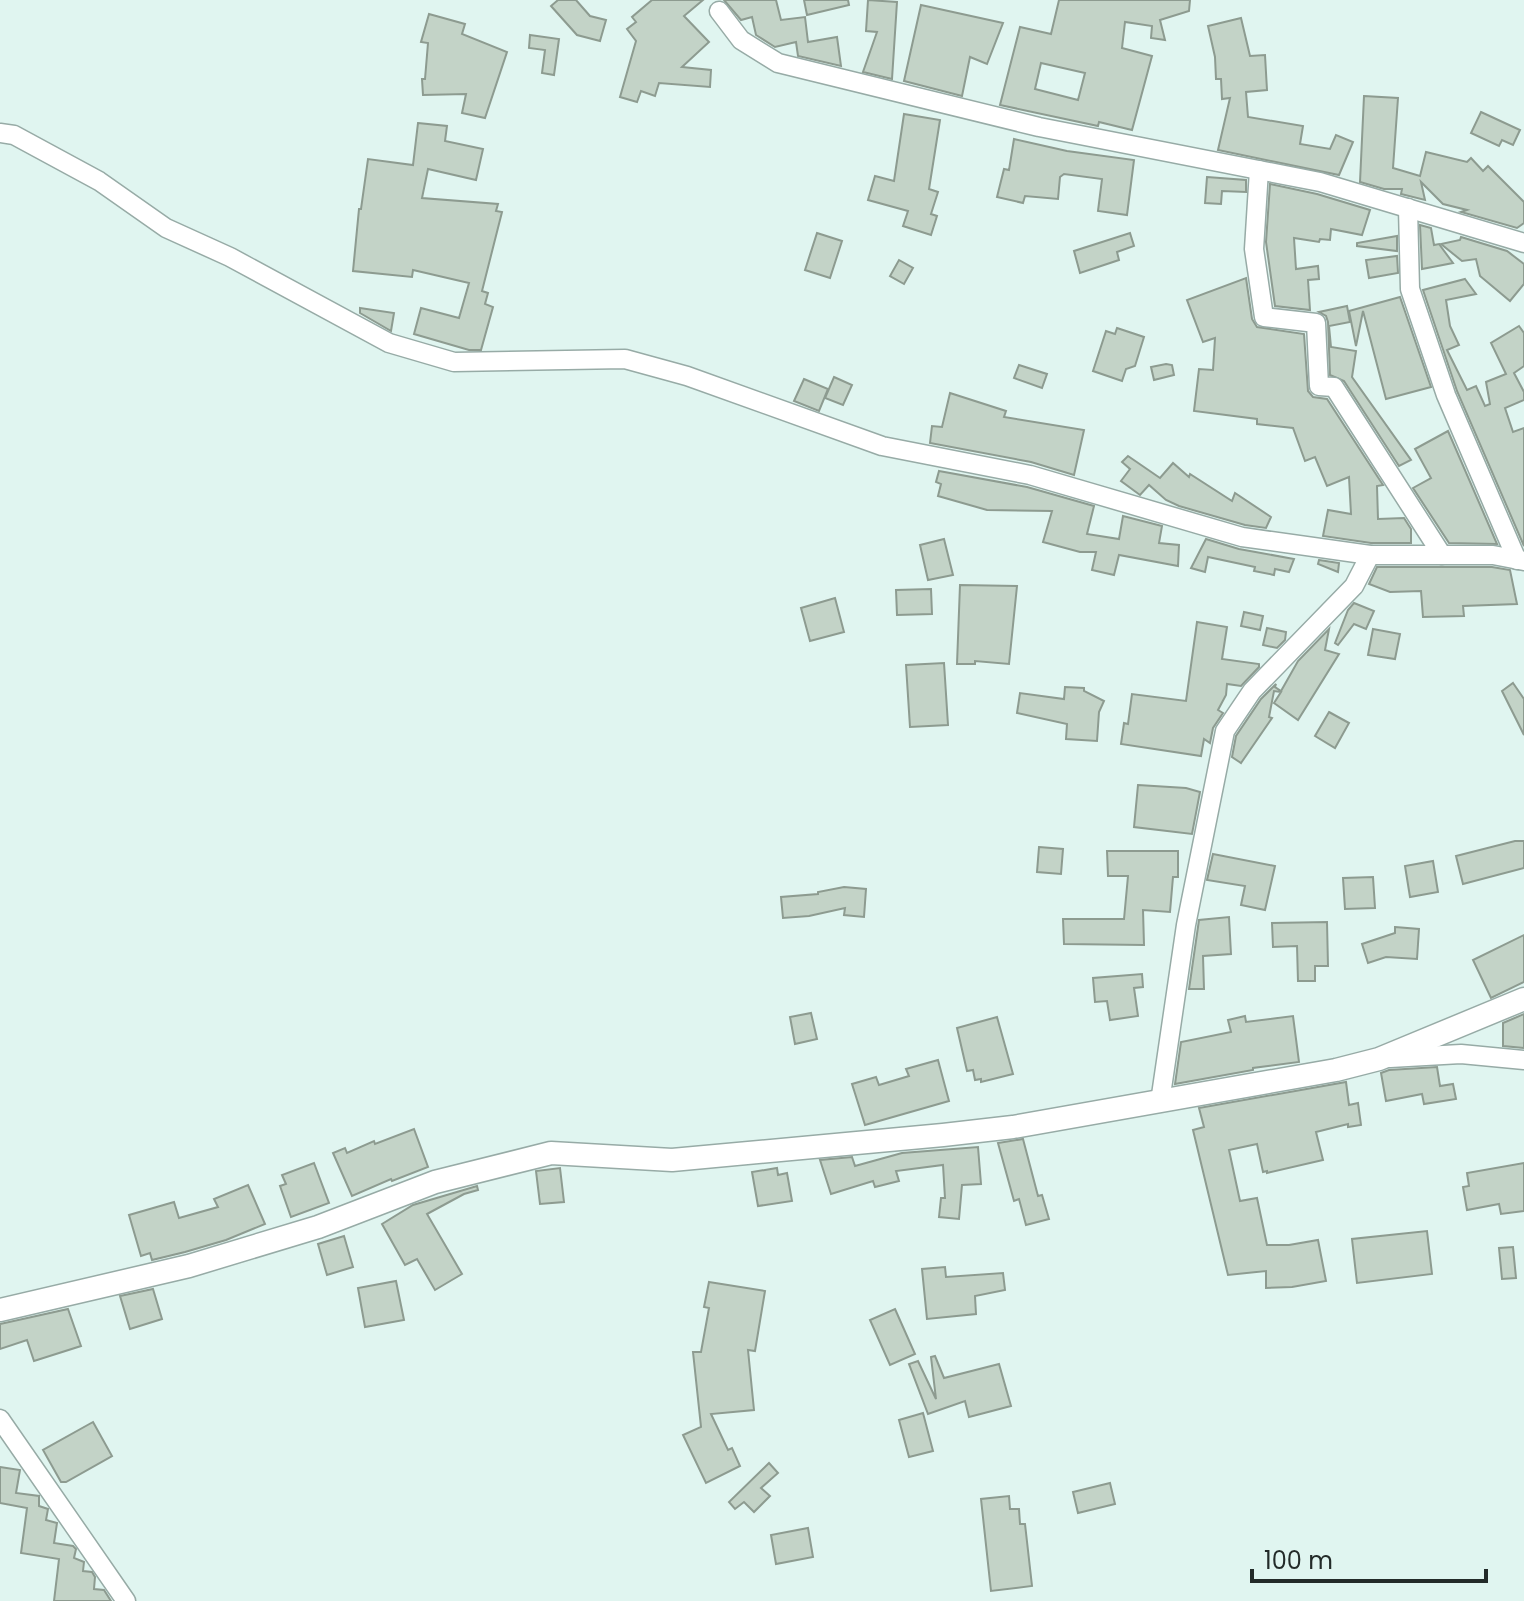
<svg xmlns="http://www.w3.org/2000/svg" width="1524" height="1601" font-family="Poppins,sans-serif">
<style>
.building{fill:#c3d3c7;stroke:#8d9b90;stroke-width:2;fill-rule:evenodd}
.lines{fill:none;stroke-linecap:round;stroke-linejoin:round}
.minor-casing{stroke:#97aba6;stroke-width:21}
.tertiary-casing{stroke:#97aba6;stroke-width:25}
.minor{stroke:#fff;stroke-width:18}
.tertiary{stroke:#fff;stroke-width:22}
</style>
<rect width="100%" height="100%" fill="#e0f5f0"/>
<g class="building">
<path d="M558,0H576L590,16L606,20L600,41L577,35L551,6Z"/>
<path d="M652,0H703L684,16L709,42L682,67L711,70L710,87L659,83L655,96L641,91L637,102L620,97L636,41L627,29L636,22L632,17Z"/>
<path d="M724,0H776L781,20L805,17L808,42L837,37L841,66L798,56L796,42L775,47L756,35L752,17L741,20Z"/>
<path d="M804,0H848L849,5L807,15Z"/>
<path d="M868,0L897,2L892,79L863,72L877,32L866,31Z"/>
<path d="M1059,0H1190L1189,11L1160,20L1165,40L1151,38L1152,26L1125,22L1122,48L1152,56L1132,130L1099,122L1098,126L1000,105L1020,27L1051,34ZM1041,63L1085,73L1078,100L1035,89Z"/>
<path d="M921,5L1003,23L987,64L970,57L962,96L904,81Z"/>
<path d="M429,14L465,24L462,34L507,52L485,118L462,113L466,94L423,95L422,79H425L428,43L421,42Z"/>
<path d="M1241,18L1250,56L1265,55L1267,90L1246,92L1248,117L1303,126L1300,144L1330,149L1336,135L1353,142L1339,175L1218,150L1230,98L1222,99L1221,79H1216L1215,57L1208,26Z"/>
<path d="M530,35L559,39L554,75L542,73L545,50L529,48Z"/>
<path d="M1364,96L1398,98L1393,168L1420,176L1426,152L1467,162L1471,158L1483,171L1488,166L1524,202V223L1517,228L1461,212L1467,210L1443,204L1421,182L1425,200L1401,194L1402,189H1384L1360,182Z"/>
<path d="M1481,112L1520,130L1513,145L1502,140L1499,146L1471,133Z"/>
<path d="M904,114L940,120L929,189L938,192L931,214L937,216L931,235L903,226L908,211L868,200L875,176L894,181Z"/>
<path d="M418,123L447,126L445,141L483,149L476,180L428,169L422,198L498,204L496,211L502,212L482,291L488,293L485,304L493,307L481,350H469L414,334L421,308L459,318L469,283L413,270L412,277L353,271L359,209H361L368,159L413,165Z"/>
<path d="M1014,139L1067,151L1134,160L1127,215L1098,211L1102,179L1064,174L1060,177L1058,199L1025,196L1023,203L997,197L1004,169L1009,170Z"/>
<path d="M1207,177L1246,180V192L1222,191L1221,204L1205,203Z"/>
<path d="M1270,184L1317,194L1370,210L1362,235L1331,229L1330,240L1320,239L1319,242L1294,238L1296,269L1318,266L1319,279L1308,280L1310,310L1275,306L1266,242Z"/>
<path d="M1420,225L1431,228L1434,245L1439,244L1453,263L1422,269Z"/>
<path d="M817,233L842,241L830,278L805,270Z"/>
<path d="M1130,233L1134,246L1117,252L1119,260L1080,273L1074,251Z"/>
<path d="M1397,236V251L1357,246V243Z"/>
<path d="M1461,237L1507,251L1524,264V284L1510,301L1480,276L1476,259L1462,261L1441,244L1460,240Z"/>
<path d="M1397,256L1398,273L1369,278L1366,260Z"/>
<path d="M899,260L913,268L904,284L890,276Z"/>
<path d="M1246,278L1252,319L1257,327L1304,334L1308,391L1313,397L1327,399L1383,485L1377,486L1378,519L1404,518L1411,529V543H1371L1323,536L1328,510L1351,514L1349,477L1327,486L1315,457L1305,461L1293,428L1257,424V419L1194,411L1199,369L1213,370L1215,338L1203,342L1187,300Z"/>
<path d="M1465,279L1476,294L1446,300L1450,326L1459,345L1447,350L1467,390L1476,386L1485,406L1490,404L1486,382L1506,374L1491,343L1519,326L1524,333V366L1514,373L1524,392V400L1505,408L1513,432L1524,428V546L1457,391L1423,290Z"/>
<path d="M1400,297L1431,387L1386,399L1363,311L1356,346L1349,311Z"/>
<path d="M1347,306L1350,322L1329,326L1331,347L1356,351L1352,377L1411,460L1399,466L1344,381L1330,375L1328,322L1326,316L1319,312Z"/>
<path d="M360,308L394,313L391,331L360,313Z"/>
<path d="M1117,328L1144,337L1135,366L1126,369L1122,381L1093,371L1106,331L1115,334Z"/>
<path d="M1166,364L1172,365L1174,375L1154,380L1151,367Z"/>
<path d="M1019,365L1047,374L1042,388L1014,378Z"/>
<path d="M834,377L852,385L843,405L825,398Z"/>
<path d="M804,379L828,389L819,411L794,401Z"/>
<path d="M950,393L1006,411L1004,417L1084,430L1074,475L1031,462L930,443L932,426L942,427Z"/>
<path d="M1448,431L1497,544L1449,543L1413,488L1431,478L1415,449Z"/>
<path d="M1128,456L1160,478L1173,463L1189,477L1190,474L1232,501L1235,493L1271,517L1266,528L1245,525L1179,506L1166,500L1149,485L1140,495L1121,481L1130,469L1122,462Z"/>
<path d="M939,471L1027,487L1094,506L1087,534L1119,539L1123,516L1162,526L1159,543L1179,545L1178,566L1119,555L1114,575L1092,570L1096,552H1080L1043,542L1052,511L987,510L938,496L941,484L936,482Z"/>
<path d="M944,539L953,575L928,580L920,545Z"/>
<path d="M1206,539L1239,549L1294,559L1289,572L1275,569L1274,575L1254,571L1255,567L1208,557L1205,572L1191,568Z"/>
<path d="M1319,560L1339,563L1338,572L1318,564Z"/>
<path d="M1377,567H1492L1510,570L1517,604L1463,606L1464,616L1423,617L1421,591L1390,592L1369,584Z"/>
<path d="M960,585L1017,586L1009,664L975,661V664H957Z"/>
<path d="M931,589L932,614L897,615L896,590Z"/>
<path d="M835,598L844,632L810,641L801,608Z"/>
<path d="M1354,603L1374,611L1366,629L1354,624L1338,645L1335,643L1348,610Z"/>
<path d="M1244,612L1263,616L1260,630L1241,626Z"/>
<path d="M1197,622L1227,627L1222,659L1259,664V667L1241,686L1227,684L1226,695L1218,710L1223,713L1213,728L1210,743L1204,739L1201,756L1121,744L1124,723L1128,724L1132,694L1186,701Z"/>
<path d="M1267,628L1286,632L1285,640L1277,648L1263,645Z"/>
<path d="M1329,629L1325,650L1339,654L1298,720L1274,703L1281,692L1274,691L1269,717L1272,718L1241,763L1232,757L1236,736L1261,699L1276,684L1275,687L1281,691L1298,661Z"/>
<path d="M1373,629L1400,634L1395,659L1368,655Z"/>
<path d="M944,663L948,725L910,727L906,665Z"/>
<path d="M1513,683L1524,699V735L1502,691Z"/>
<path d="M1065,687L1084,688V691L1104,701L1099,712L1097,741L1066,739L1067,724L1017,713L1020,693L1064,699Z"/>
<path d="M1329,712L1349,723L1335,748L1315,736Z"/>
<path d="M1138,785L1186,788L1200,792L1192,834L1134,827Z"/>
<path d="M1515,841H1524V868L1463,884L1456,856Z"/>
<path d="M1039,847L1063,849L1061,874L1037,872Z"/>
<path d="M1107,851H1178V877H1173L1170,912L1143,910L1144,945L1064,944L1063,919H1124L1128,876H1108Z"/>
<path d="M1213,854L1275,866L1265,910L1241,905L1245,886L1207,880Z"/>
<path d="M1433,861L1438,892L1410,897L1405,866Z"/>
<path d="M1373,877L1375,908L1345,909L1343,878Z"/>
<path d="M844,887L866,889L864,917L844,915L845,908L809,916L783,918L781,897L818,894V892Z"/>
<path d="M1229,917L1231,954L1203,956L1204,989H1189L1199,920Z"/>
<path d="M1327,922L1328,966H1315V981H1298L1297,946L1273,947L1272,923Z"/>
<path d="M1395,927L1419,929L1417,959L1386,957L1368,963L1362,944L1395,933Z"/>
<path d="M1524,935V982L1491,998L1473,960Z"/>
<path d="M1142,974L1143,987L1134,988L1138,1016L1110,1020L1107,1001L1095,1002L1093,978Z"/>
<path d="M811,1013L817,1039L795,1044L790,1017Z"/>
<path d="M1524,1014V1048L1503,1046V1023Z"/>
<path d="M1245,1016L1246,1022L1293,1016L1299,1062L1253,1068V1070L1175,1084L1181,1042L1231,1032L1228,1020Z"/>
<path d="M997,1017L1013,1074L981,1082V1079L975,1080L973,1070L967,1071L957,1028Z"/>
<path d="M938,1060L949,1101L865,1125L852,1084L876,1077L879,1085L909,1076L906,1069Z"/>
<path d="M1437,1067L1440,1086L1453,1084L1456,1099L1424,1104L1422,1094L1386,1101L1381,1073L1389,1070Z"/>
<path d="M1346,1082L1349,1105L1358,1103L1361,1125L1348,1127V1124L1316,1132L1323,1160L1267,1173V1171L1263,1172L1257,1144L1229,1150L1240,1201L1257,1198L1267,1245H1289L1318,1240L1326,1281L1292,1287L1266,1288V1271L1228,1275L1193,1130L1204,1127L1199,1108Z"/>
<path d="M414,1129L428,1167L392,1181L391,1179L352,1196L333,1153L345,1148L347,1153L374,1141L375,1144Z"/>
<path d="M1023,1139L1038,1196L1042,1195L1049,1219L1026,1225L1019,1199L1014,1201L998,1143Z"/>
<path d="M978,1147L981,1184L962,1185L959,1219L939,1217L941,1198H945L943,1165L896,1171L899,1181L875,1187L873,1181L831,1194L820,1160L852,1157L855,1166L902,1153Z"/>
<path d="M314,1163L329,1203L291,1217L280,1186L286,1184L282,1175Z"/>
<path d="M1524,1163V1211L1501,1214L1499,1204L1467,1210L1463,1187L1469,1186L1467,1173Z"/>
<path d="M560,1168L564,1202L540,1204L536,1171Z"/>
<path d="M777,1168L778,1175L787,1173L792,1201L758,1206L752,1172Z"/>
<path d="M248,1185L265,1224L226,1240L185,1252L152,1260L150,1253L141,1256L129,1215L174,1202L179,1218L218,1207L214,1199Z"/>
<path d="M477,1186L478,1190L464,1194L427,1214L462,1274L435,1290L417,1259L405,1265L382,1224L413,1205Z"/>
<path d="M1427,1231L1432,1274L1357,1283L1352,1239Z"/>
<path d="M344,1236L353,1267L327,1275L318,1244Z"/>
<path d="M1513,1247L1516,1278L1502,1279L1499,1248Z"/>
<path d="M945,1267L946,1277L1003,1273L1005,1290L975,1296L976,1314L927,1319L922,1269Z"/>
<path d="M396,1281L404,1320L365,1327L358,1288Z"/>
<path d="M709,1282L765,1291L755,1351L748,1350L754,1410L711,1414L728,1450L732,1448L740,1466L706,1483L683,1435L701,1427L693,1352H701L709,1308L704,1307Z"/>
<path d="M153,1289L162,1319L130,1329L120,1296Z"/>
<path d="M68,1309L81,1346L34,1361L27,1340L0,1349V1324Z"/>
<path d="M895,1309L915,1354L890,1365L870,1320Z"/>
<path d="M935,1356L944,1378L999,1364L1011,1406L969,1417L965,1401L928,1414L909,1364L918,1361L936,1399L931,1357Z"/>
<path d="M923,1413L933,1451L909,1457L899,1420Z"/>
<path d="M93,1422L112,1456L66,1482H61L43,1450Z"/>
<path d="M769,1463L778,1473L761,1488L770,1496L754,1512L744,1502L735,1509L729,1502Z"/>
<path d="M0,1467L20,1470L16,1493L39,1496V1506L48,1509L46,1520L57,1523L54,1543L73,1546L76,1549L74,1558L84,1562L83,1571L92,1572L95,1577L94,1589L104,1590L111,1601H54L59,1559L21,1553L27,1508L0,1503Z"/>
<path d="M1110,1483L1115,1504L1078,1513L1073,1492Z"/>
<path d="M1009,1496L1010,1509H1019L1020,1524H1025L1032,1586L991,1591L981,1499Z"/>
<path d="M808,1528L813,1557L776,1564L771,1535Z"/>
</g>
<g class="lines">
<g class="minor-casing">
<g id="minor">
<path d="M719,11L741,40L778,63L1039,127L1320,182L1524,243"/>
<path d="M0,133L14,135L99,181L166,228L230,257L389,343L454,362L625,359L687,376L882,446L1030,475L1242,537L1370,555H1493L1524,561"/>
<path d="M1259,170L1254,249L1264,317L1316,323L1319,386L1334,387L1442,555"/>
<path d="M1408,208L1410,289L1446,395L1517,560"/>
<path d="M1390,1058L1461,1054L1524,1060"/>
<path d="M1160,1102L1186,925L1225,731L1252,691L1354,586L1370,555"/>
<path d="M0,1419L126,1601"/>
</g>
</g>
<g class="tertiary-casing">
<path id="tertiary" d="M0,1310L189,1266L318,1227L435,1182L551,1153L672,1160L943,1135L1013,1127L1336,1070L1379,1059L1524,999"/>
</g>
<use href="#minor" class="minor"/>
<use href="#tertiary" class="tertiary"/>
</g>
<path d="M1252 1569v12h234v-12" fill="none" stroke="#232b29" stroke-width="4"/>
<text x="1264" y="1569" font-size="24" fill="#232b29" stroke="#e0f5f0" stroke-width="6" paint-order="stroke">100 m</text>
</svg>
